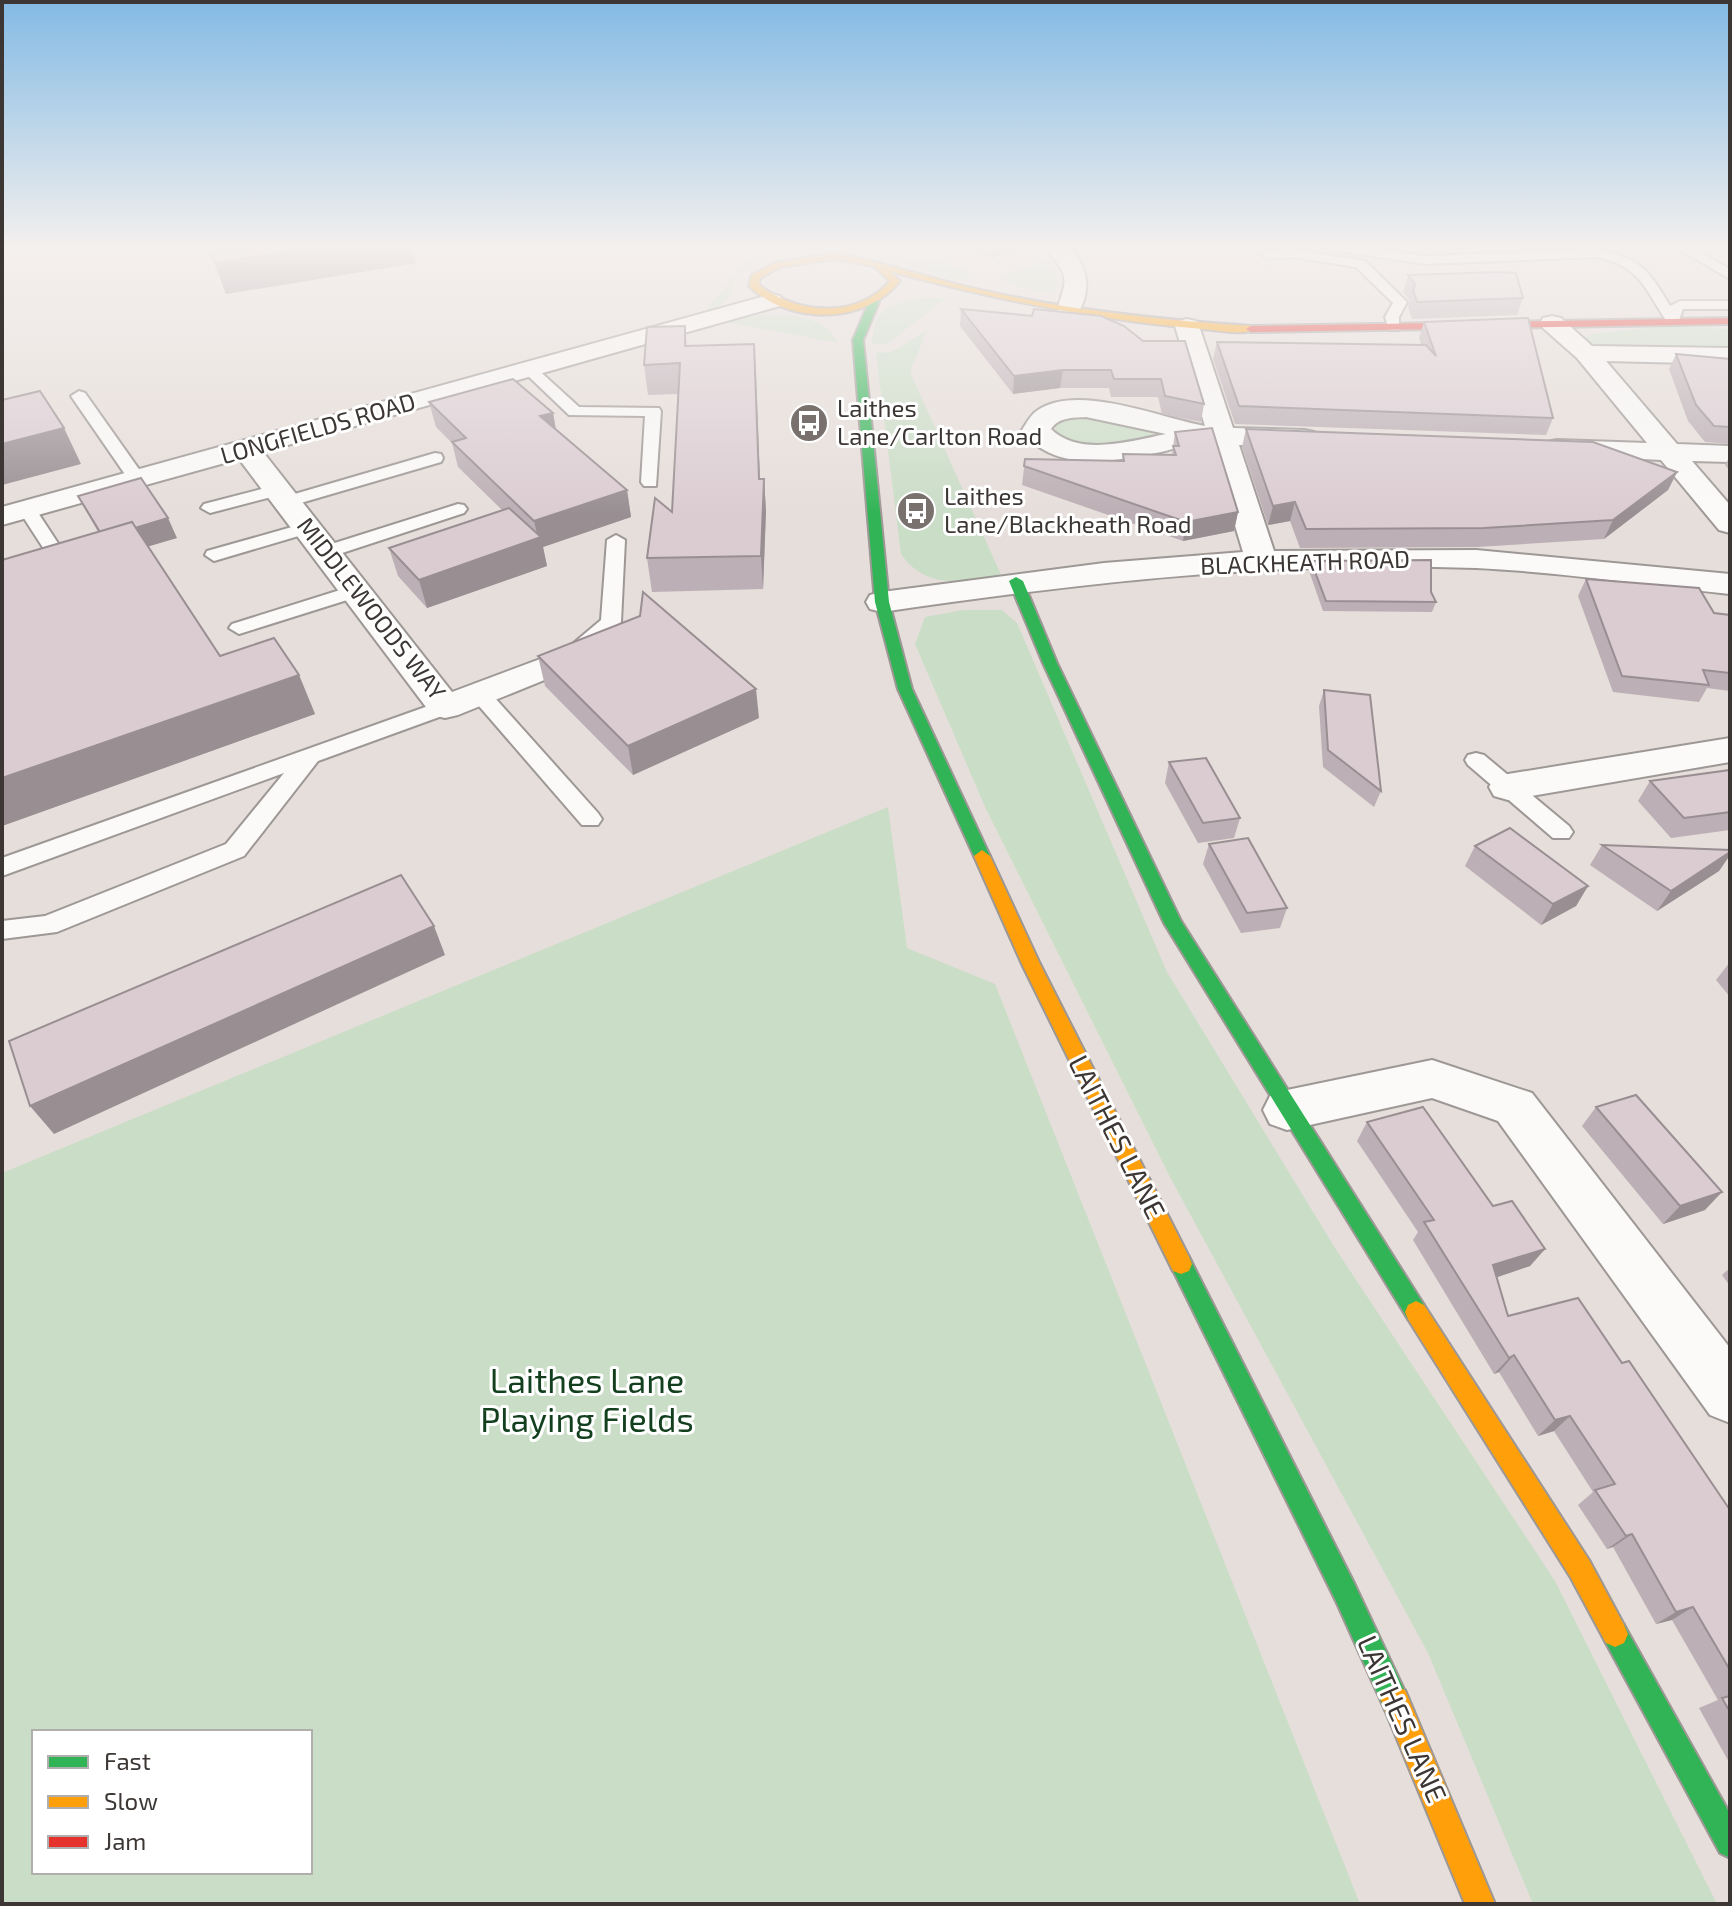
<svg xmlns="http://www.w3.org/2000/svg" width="1732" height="1906" font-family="'Exo 2',sans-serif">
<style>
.green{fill:#caddc7;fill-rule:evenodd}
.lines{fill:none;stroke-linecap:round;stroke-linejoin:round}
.lane-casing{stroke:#9d9895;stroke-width:4}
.street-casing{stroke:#9d9895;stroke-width:4}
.fast-casing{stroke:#9d9895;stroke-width:4}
.slow-casing{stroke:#9d9895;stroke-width:4}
.jam-casing{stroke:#9d9895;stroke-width:4}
.lane{fill:#fbfaf9;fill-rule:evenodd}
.street{fill:#fbfaf9;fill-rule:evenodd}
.fast{fill:#30b455;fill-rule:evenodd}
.slow{fill:#ff9f0a;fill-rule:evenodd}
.jam{fill:#e5322d;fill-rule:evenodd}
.wall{fill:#bcafb5}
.shaded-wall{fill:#998f93}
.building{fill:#dbccd2;stroke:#998f93;stroke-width:2}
.labels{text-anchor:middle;stroke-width:6;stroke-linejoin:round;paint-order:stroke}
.far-poi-label{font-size:24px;fill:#3c3734;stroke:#fff;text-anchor:start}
.far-street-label{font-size:24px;fill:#3c3734;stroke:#fff}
.street-label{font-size:28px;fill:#3c3734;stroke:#fff}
.near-park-label{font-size:34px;fill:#123f1d;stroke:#fff}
</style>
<rect width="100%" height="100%" fill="#e6deda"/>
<g class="green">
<path d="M756,248H777C767,257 755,262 744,270C723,285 748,295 706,311Z"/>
<path d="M843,248H917L975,276L955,281L875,254Z"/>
<path d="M1051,259L1060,285C1042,300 1017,285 998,277Z"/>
<path d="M926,298H947L886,344H872C875,304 890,304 926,298Z"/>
<path d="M758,315C788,315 824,313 838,343L722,321Z"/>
<path d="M1670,326L1730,329V351L1596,346L1587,342V336L1596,333Z"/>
<path d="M927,330L910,372L1002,577C963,581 927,591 901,554L876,353L892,352Z"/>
<path d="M1075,413L1160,432L1161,436L1080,448L1056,439L1055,418Z"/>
<path d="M963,610H1002L1017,623L1167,972L1335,1248L1555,1581L1717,1904H1533L1428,1653L1170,1177L986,809L915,644L925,617Z"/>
<path d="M888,807L907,948L995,984L1360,1904H2V1173ZM34,1732H310V1872H34Z"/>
</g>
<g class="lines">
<g class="lane-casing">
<g id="lane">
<path d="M1338,248H1369L1425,256L1597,249C1640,258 1648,269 1670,306L1680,301H1730V309H1683L1678,323H1668C1645,290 1641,266 1597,257L1425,264L1344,252Z"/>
<path d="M1677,248H1692L1730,269V279Z"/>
<path d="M1292,249L1365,261L1407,302L1399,317V330H1389L1385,317L1393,303L1356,267L1292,257L1268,259L1262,255L1268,251Z"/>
<path d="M529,364L534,366L579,407L659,408L661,411L656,486H644L641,482L645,416L569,415L524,372V366Z"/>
<path d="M79,391L85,393L143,475L146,479L143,483H131L71,396Z"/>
<path d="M435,453L441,454L443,458L441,462L287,507L278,502L281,498Z"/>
<path d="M277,485L286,490L283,494L210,513L201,508L204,504Z"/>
<path d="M27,504L33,505L67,557L65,561H51L49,557L18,509Z"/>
<path d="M458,504L464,505L467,509L464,513L333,556L326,558L317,552L319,548Z"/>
<path d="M306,523L315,528L312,532L214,561L205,555L207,551Z"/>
<path d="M616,535L625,540L621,622L577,660H563L560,656L563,652L601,620L607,540Z"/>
<path d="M356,585L366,591L363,595L239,634L229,628L232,624Z"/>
<path d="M479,687L486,688L598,813L602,819L598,825H582L472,698L468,693Z"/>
<path d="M445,700L453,702L456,707L453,712L318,761L244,856L57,932L2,939V921L45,916L226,844L284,773L2,876V858Z"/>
<path d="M1476,753L1484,755L1569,826L1573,832L1569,838H1553L1468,765L1465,760L1468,755Z"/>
</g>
</g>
<g class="street-casing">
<g id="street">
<path d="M1045,248H1070C1088,266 1092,292 1077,314H1061L1057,309C1070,274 1066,274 1045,248Z"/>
<path d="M772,294L780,296L784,301L780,306L263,452L452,692L567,649L579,652L584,659L579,666L458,715L445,718L432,715L239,459L2,525V507Z"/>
<path d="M1552,316L1561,318L1592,346L1730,348V364L1606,361L1677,444L1730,446V462L1692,461L1730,505V533L1719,530L1661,460L1547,454L1543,448L1547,442L1557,440L1647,443L1577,358L1543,328L1540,323L1543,318Z"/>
<path d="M1187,319L1196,321L1199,326L1233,428L1304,430L1314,432L1318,438L1314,444L1304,446L1239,445L1274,551L1476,550L1730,574V594C1645,585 1561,572 1476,568C1277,560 1079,583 882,612L870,609L866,602L870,595L882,592L1104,563L1243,552L1210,443C1194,441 1177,448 1161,452C1116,461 1053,474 1022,430C1026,424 1031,414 1038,410C1078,383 1161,418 1205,426L1175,326L1178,321ZM1086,417L1166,434C1131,441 1079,457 1051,429C1059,417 1072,418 1086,417Z"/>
<path d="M1730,738V762L1508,800L1494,796L1489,787L1494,778L1508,774Z"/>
<path d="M1432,1060L1532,1093L1730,1348V1423L1710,1415L1498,1121L1432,1098L1287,1130L1270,1124L1263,1110L1270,1096L1287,1090Z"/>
</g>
</g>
<g class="fast-casing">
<g id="fast">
<path d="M874,299L879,302L863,340L889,602L912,689L990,856L982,862L974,856L898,689L875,602L853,340L869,302Z"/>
<path d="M1016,577L1023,581L1057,663L1181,921L1424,1305L1427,1312L1424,1319L1416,1323L1408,1319L1164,923L1043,663L1009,581Z"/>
<path d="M1181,1254L1189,1257L1354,1583L1409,1700L1405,1710L1395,1714L1385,1710L1336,1601L1170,1264L1173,1257Z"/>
<path d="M1615,1621L1624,1625L1730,1814V1858L1720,1853L1606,1643L1602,1634L1606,1625Z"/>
</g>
</g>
<g class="slow-casing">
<g id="slow">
<path d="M835,253C887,263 937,281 990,292C1076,311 1163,320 1251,326L1256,329C1244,336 1217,330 1202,329C1095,320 993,299 889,271L900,281C865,325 789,325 749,286L752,275L775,263ZM835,259L874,266L890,281C856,320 797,314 759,285L760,278L780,267Z"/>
<path d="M982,850L990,856L1040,964L1189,1257L1192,1264L1189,1271L1181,1274L1173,1271L1022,964L974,856Z"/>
<path d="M1416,1301L1424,1305L1589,1560L1624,1625L1628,1634L1624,1643L1615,1647L1606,1643L1571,1578L1408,1319L1405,1312L1408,1305Z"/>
<path d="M1395,1686L1405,1690L1495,1904H1465L1381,1700L1385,1690Z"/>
</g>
</g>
<g class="jam-casing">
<path id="jam" d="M1730,318V324L1251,332L1246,329L1251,326Z"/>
</g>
<use href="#lane" class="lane"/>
<use href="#street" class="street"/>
<use href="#fast" class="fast"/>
<use href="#slow" class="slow"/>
<use href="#jam" class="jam"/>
</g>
<g class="wall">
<path d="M208,248H412L416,263L226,294Z"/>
<path d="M965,248H1022L992,258Z"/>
<path d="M1408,275L1523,298L1517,315L1412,319L1408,307L1410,301L1403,292Z"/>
<path d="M961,309L1143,341L1204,404L1201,422L1162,414L1158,397H1111L1109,388H1060L1013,394L960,326Z"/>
<path d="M1424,322L1553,418L1546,435L1235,424L1213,359L1217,342L1421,345L1419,338Z"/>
<path d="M685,326L687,346L754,344L760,479H764L766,511L763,589L652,592L647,558L672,512L678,394L648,395L644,365Z"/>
<path d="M1676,354L1730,359V444L1705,442L1688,421L1669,369Z"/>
<path d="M429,402L553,413L556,429L627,490L631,517L543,547L547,566L427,608L398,576L389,548L502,510L458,467L452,443L436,427Z"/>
<path d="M1246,429L1677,472L1668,490L1604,539L1477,547L1300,548L1290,521L1268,525L1242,447Z"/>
<path d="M1175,432L1238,512L1234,531L1183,541L1022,485L1025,459L1122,461L1123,454L1172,455Z"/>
<path d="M1730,456V471L1725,465Z"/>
<path d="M78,496L177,538L147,546L220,656L299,675L315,714L2,826V560L98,532Z"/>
<path d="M1311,561L1431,592L1436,602L1432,612L1323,611L1309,571Z"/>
<path d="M1586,579L1714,613L1730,615V691L1707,688L1699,702L1613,692L1578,596Z"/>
<path d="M538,656L759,718L633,775L545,686Z"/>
<path d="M1324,690L1381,791L1374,807L1323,767L1319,706Z"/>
<path d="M1169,762L1240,818L1234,838L1198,843L1165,783Z"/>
<path d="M1730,770V830L1671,838L1638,801L1650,781Z"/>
<path d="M1209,844L1287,908L1280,928L1241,933L1203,864Z"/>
<path d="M1602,845L1730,850V855L1719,871L1657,911L1590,865Z"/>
<path d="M1475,846L1588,886L1576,906L1541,925L1465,866Z"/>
<path d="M1730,962V997L1716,980Z"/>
<path d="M1596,1107L1705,1210L1663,1224L1582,1126Z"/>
<path d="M1367,1122L1493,1206L1545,1249L1530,1266L1497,1277L1508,1316L1622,1363L1730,1510V1764L1699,1708L1718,1700L1672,1620L1656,1624L1613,1547L1607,1549L1578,1505L1593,1492L1554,1431L1538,1436L1499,1372L1494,1374L1413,1240L1418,1232L1357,1141Z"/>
<path d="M1730,1268V1286L1722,1275Z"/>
</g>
<g class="shaded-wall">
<path d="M314,248H412L416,263L226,294L215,263Z"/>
<path d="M992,248H1022L992,258Z"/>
<path d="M754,344L756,374L761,511L759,479Z"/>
<path d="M1063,370L1060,388L1013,394L1014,376Z"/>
<path d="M553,413L557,438L540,416Z"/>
<path d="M64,428L81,464L2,485V444Z"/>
<path d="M1677,472L1668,490L1604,539L1613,520Z"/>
<path d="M764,479L766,511L763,589L761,556Z"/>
<path d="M627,490L631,517L543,547L547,566L427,608L419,580L538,538L534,521Z"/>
<path d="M1295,502L1290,521L1268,525L1273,506Z"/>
<path d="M1238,512L1234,531L1183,541L1186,522Z"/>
<path d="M168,518L177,538L113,557L103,537Z"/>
<path d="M299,675L315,714L2,826V778Z"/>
<path d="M756,689L759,718L633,775L628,746Z"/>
<path d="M1730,852V855L1719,871L1657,911L1671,891Z"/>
<path d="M1588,886L1576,906L1541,925L1553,904Z"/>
<path d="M434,926L445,955L54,1134L30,1106Z"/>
<path d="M1722,1192L1705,1210L1663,1224L1680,1206Z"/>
<path d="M1545,1249L1530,1266L1480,1283L1493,1265Z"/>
<path d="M1514,1355L1499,1372L1494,1374L1509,1358Z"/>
<path d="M1570,1416L1554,1431L1538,1436L1555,1420Z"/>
<path d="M1632,1534L1613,1547L1607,1549L1626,1536Z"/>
<path d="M1693,1607L1672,1620L1656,1624L1676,1612Z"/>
</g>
<g class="building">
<path d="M209,248H314L215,263Z"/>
<path d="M1498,272L1516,273L1523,298L1417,302L1413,290L1415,285L1408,275Z"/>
<path d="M961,309L1032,316L1034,309L1101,316L1124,326L1143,341H1185L1204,404L1165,396L1161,379H1114L1111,370H1063L1014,376Z"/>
<path d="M1528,318L1553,418L1239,406L1217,342L1426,345L1436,356L1424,322Z"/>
<path d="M685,326V346L754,344L759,479H764L761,556L647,558L655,498L672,512L680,363L644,365L647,327Z"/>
<path d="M1676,354L1730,359V427L1714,426L1696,405Z"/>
<path d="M513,379L553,413L540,416L627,490L534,521L452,442L466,438L429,402Z"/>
<path d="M40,391L64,428L2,444V400Z"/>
<path d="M1212,428L1238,512L1186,522L1024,466L1025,459L1124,461L1123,454L1176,455L1173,446H1179L1175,432Z"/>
<path d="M1246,429L1593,442L1677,472L1613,520L1484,528L1306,529L1295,502L1273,506Z"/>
<path d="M141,478L168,518L135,528L132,522L100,532L78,496Z"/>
<path d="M509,508L541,537L419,580L389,548Z"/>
<path d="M132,522L220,656L274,638L299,675L2,778V560Z"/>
<path d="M1431,560V592L1436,602L1326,601L1311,561Z"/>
<path d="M1586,579L1699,588L1714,613L1730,615V673L1703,670L1709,685L1622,676Z"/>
<path d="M643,592L756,689L628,746L538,656L640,616Z"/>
<path d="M1324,690L1370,695L1381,791L1328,750Z"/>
<path d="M1206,758L1240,818L1203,823L1169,762Z"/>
<path d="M1730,770V812L1684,818L1650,781Z"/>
<path d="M1510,828L1588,886L1553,904L1475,846Z"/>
<path d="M1248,838L1287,908L1247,913L1209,844Z"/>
<path d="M1602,845L1730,850V852L1671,891Z"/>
<path d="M401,875L434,926L30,1106L9,1041Z"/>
<path d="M1636,1095L1722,1192L1680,1206L1596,1107Z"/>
<path d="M1423,1107L1493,1206L1512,1201L1545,1249L1493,1265L1508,1316L1578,1298L1622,1363L1629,1361L1730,1510V1670L1693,1607L1676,1612L1632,1534L1626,1536L1595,1490L1615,1484L1570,1416L1555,1420L1514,1355L1509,1358L1424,1222L1434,1220L1367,1122Z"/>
<path d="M1730,1696V1712L1722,1698Z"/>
</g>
<linearGradient id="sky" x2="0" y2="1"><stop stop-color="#83bae4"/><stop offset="0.48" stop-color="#f4f0ee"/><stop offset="1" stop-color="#f4f0ee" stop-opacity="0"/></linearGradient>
<rect width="1732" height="515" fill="url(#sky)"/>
<defs>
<g id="bus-disc" transform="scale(2)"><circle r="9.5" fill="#78716e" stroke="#fff"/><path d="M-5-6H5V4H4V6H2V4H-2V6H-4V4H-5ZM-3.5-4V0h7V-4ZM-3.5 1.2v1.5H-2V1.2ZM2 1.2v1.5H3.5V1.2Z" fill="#fff"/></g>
</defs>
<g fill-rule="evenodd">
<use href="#bus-disc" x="809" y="423"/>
<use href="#bus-disc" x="916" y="511"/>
</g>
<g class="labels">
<g class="far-poi-label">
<text x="837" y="417">Laithes<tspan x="837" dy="28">Lane/Carlton Road</tspan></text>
<text x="944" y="505">Laithes<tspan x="944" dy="28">Lane/Blackheath Road</tspan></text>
</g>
<g class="far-street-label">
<text transform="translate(318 429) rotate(-16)" y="8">LONGFIELDS ROAD</text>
<text transform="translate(1305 563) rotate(-2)" y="8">BLACKHEATH ROAD</text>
<text transform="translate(371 609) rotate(52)" y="8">MIDDLEWOODS WAY</text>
</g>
<g class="street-label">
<text transform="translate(1117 1137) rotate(63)" y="10">LAITHES LANE</text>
<text transform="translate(1402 1719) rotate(66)" y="10">LAITHES LANE</text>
</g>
<g class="near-park-label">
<text x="587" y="1393">Laithes Lane<tspan x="587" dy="39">Playing Fields</tspan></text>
</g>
</g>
<rect width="1732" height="1906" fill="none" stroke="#3c3734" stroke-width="8"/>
<rect x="32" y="1730" width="280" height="144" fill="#ffffff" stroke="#b1afae" stroke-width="2"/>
<rect x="48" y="1756" width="40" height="12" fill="#30b455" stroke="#b1afae" stroke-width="2"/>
<text x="104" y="1770" font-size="24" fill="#3c3734">Fast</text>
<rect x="48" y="1796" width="40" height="12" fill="#ff9f0a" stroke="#b1afae" stroke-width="2"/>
<text x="104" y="1810" font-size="24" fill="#3c3734">Slow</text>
<rect x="48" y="1836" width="40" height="12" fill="#e5322d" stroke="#b1afae" stroke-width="2"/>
<text x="104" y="1850" font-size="24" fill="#3c3734">Jam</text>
</svg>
